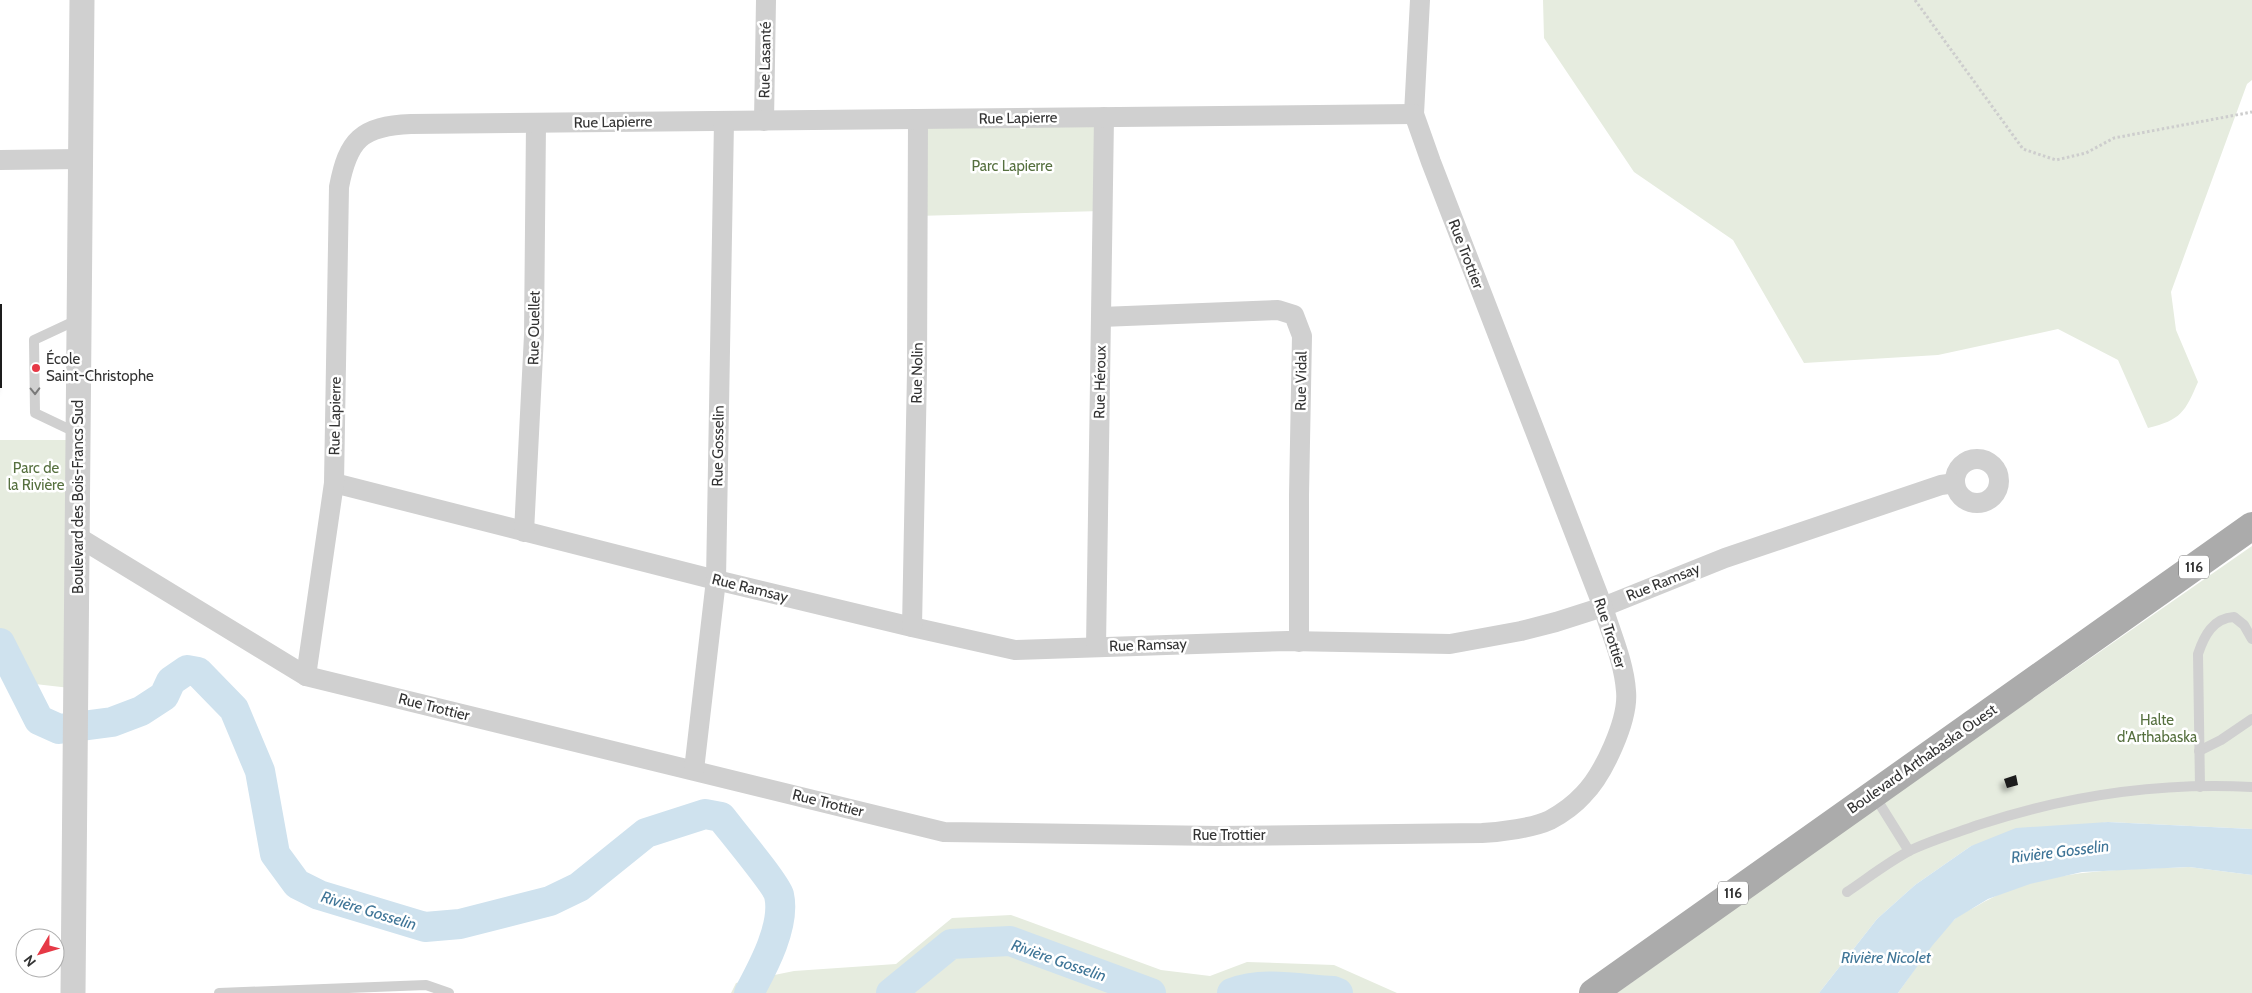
<svg xmlns="http://www.w3.org/2000/svg" width="2252" height="993" font-family="Cabin,sans-serif">
<style>
.green{fill:#e6ecdf}
.water{fill:#cfe2ee}
.lines{fill:none;stroke-linecap:round;stroke-linejoin:round}
.river{stroke:#cfe2ee;stroke-width:30}
.building{fill:#1a1a1a;filter:url(#shadow)}
.path{stroke:#cdcdcd;stroke-width:3;stroke-dasharray:2.5 2.5;stroke-linecap:butt}
.service{stroke:#d0d0d0;stroke-width:10}
.minor{stroke:#d0d0d0;stroke-width:20}
.tertiary{stroke:#d0d0d0;stroke-width:25}
.primary{stroke:#ababab;stroke-width:28}
.oneway{stroke:#7a7a7a}
.poi-dot{fill:#e63946;stroke:#fff;stroke-width:2}
.labels{text-anchor:middle;stroke-width:5;stroke-linejoin:round;paint-order:stroke}
.shield{fill:#fff;stroke:#707070;stroke-width:1}
.shield-label{font-size:14px;font-weight:bold;fill:#333}
.street-label{font-size:15px;fill:#333;stroke:#fff}
.park-label{font-size:15px;fill:#56703f;stroke:#fff}
.poi-label{font-size:15px;fill:#333;stroke:#fff;text-anchor:start}
.water-label{font-size:16px;font-style:italic;fill:#3f7597;stroke:#fff}
</style>
<defs>
<filter id="shadow"><feDropShadow dx="-4.5" dy="4.5" stdDeviation="2.5" flood-color="#0004"/></filter>
</defs>
<rect width="100%" height="100%" fill="#fff"/>
<g class="green">
<path d="M1543,0H2252V80L2247,84L2171,292L2176,330L2198,382C2185,412 2181,420 2148,428L2118,360L2058,329L1938,355L1804,363L1733,240L1634,172L1544,38Z"/>
<path d="M1104,117L1102,211L916,216L918,119Z"/>
<path d="M0,440H73L70,688L35,684L0,629Z"/>
<path d="M2252,546V829L2108,822L1971,846L1915,885L1877,919L1819,993H1617L1868,813Z"/>
<path d="M2189,867L2252,875V993H1898C1916,968 1932,941 1954,920C1960,914 1970,910 1977,906C2041,868 2118,870 2189,867Z"/>
<path d="M1011,915L1161,970L1210,976L1247,962L1334,965L1397,993H731L736,983L794,971L896,964L952,918Z"/>
</g>
<path class="water" d="M2108,822L2252,829V875L2189,867L2082,872L2030,884L1988,899L1955,919L1932,946L1898,993H1819L1877,919L1915,885L1971,846L2016,828Z"/>
<g class="lines">
<g class="river">
<path d="M0,643L39,720L59,729L112,722L141,711L164,696L171,681L187,670L198,672L234,709L260,771L275,854L297,884L319,895L425,927L460,924L550,901L579,887L646,833L705,814L721,817C731,830 776,884 779,895C786,925 763,967 749,993"/>
<path d="M891,993L951,944L1010,941L1151,993"/>
<path d="M1232,993C1262,981 1300,989 1333,991L1338,993"/>
</g>
</g>
<g class="building">
<rect x="0" y="304" width="2" height="84"/>
<path d="M2016,775L2018,785L2007,788L2004,779Z"/>
</g>
<g class="lines">
<path class="path" d="M1915,0L2023,149L2056,160L2086,153L2114,138L2252,112"/>
<g class="service">
<path d="M77,433L35,413L34,340L79,319"/>
<path d="M2199,751L2221,740L2252,719"/>
<path d="M2200,787L2198,654C2204,636 2213,618 2234,617L2244,625L2252,639"/>
<path d="M1874,795L1909,851"/>
<path d="M1847,892C1868,878 1888,862 1911,850C1932,840 1956,833 1978,825C2069,795 2157,782 2252,787"/>
<path d="M219,993L426,985L449,993"/>
</g>
<g class="minor">
<path d="M764,121L766,0"/>
<path d="M0,160L81,159"/>
<path d="M1101,317L1278,310L1294,315L1302,336L1299,495V642"/>
<circle cx="1977" cy="481" r="22"/>
<path d="M334,483L716,580L912,627L1015,650L1288,641L1450,644L1521,631L1556,622L1603,607L1725,558L1941,485L1955,483"/>
<path d="M524,532L534,335L536,123"/>
<path d="M78,537L306,676L944,832L1217,836L1482,833C1501,832 1533,828 1550,820C1561,814 1574,805 1583,795C1603,775 1629,720 1626,691C1624,662 1611,634 1603,607L1431,162L1414,114L1420,0"/>
<path d="M912,627L917,372L918,119"/>
<path d="M1096,647L1104,117"/>
<path d="M306,676L334,483L339,187C348,140 361,126 411,124L1414,114"/>
<path d="M694,770L716,580L724,121"/>
</g>
<path class="tertiary" d="M73,993L82,0"/>
<path class="primary" d="M1593,993L2252,526"/>
</g>
<defs><path id="oneway-chevron" d="M-2-3.5L2.5 0L-2 3.5" fill="none" stroke-width="1.6" stroke-linecap="round" stroke-linejoin="round" transform="scale(1.25)"/></defs>
<use class="oneway" href="#oneway-chevron" transform="translate(35 391) rotate(89)"/>
<circle class="poi-dot" cx="36" cy="368" r="5"/>
<g class="labels">
<g class="shield">
<rect x="2179" y="555.5" width="30" height="23" rx="4"/>
<rect x="1718" y="881.5" width="30" height="23" rx="4"/>
</g>
<g class="shield-label">
<text x="2194" y="572">116</text>
<text x="1733" y="898">116</text>
</g>
<g class="street-label">
<text transform="translate(765 60) rotate(-89)" y="5">Rue Lasanté</text>
<text transform="translate(1018 118) rotate(-1)" y="5">Rue Lapierre</text>
<text transform="translate(613 122) rotate(-1)" y="5">Rue Lapierre</text>
<text transform="translate(1466 254) rotate(69)" y="5">Rue Trottier</text>
<text transform="translate(534 328) rotate(-89)" y="5">Rue Ouellet</text>
<text transform="translate(917 373) rotate(-89)" y="5">Rue Nolin</text>
<text transform="translate(1301 381) rotate(-89)" y="5">Rue Vidal</text>
<text transform="translate(1100 382) rotate(-89)" y="5">Rue Héroux</text>
<text transform="translate(335 416) rotate(-89)" y="5">Rue Lapierre</text>
<text transform="translate(718 446) rotate(-89)" y="5">Rue Gosselin</text>
<text transform="translate(78 497) rotate(-90)" y="5">Boulevard des Bois-Francs Sud</text>
<text transform="translate(1663 582) rotate(-22)" y="5">Rue Ramsay</text>
<text transform="translate(750 588) rotate(14)" y="5">Rue Ramsay</text>
<text transform="translate(1610 633) rotate(72)" y="5">Rue Trottier</text>
<text transform="translate(1148 645) rotate(-2)" y="5">Rue Ramsay</text>
<text transform="translate(434 707) rotate(14)" y="5">Rue Trottier</text>
<text transform="translate(1922 759) rotate(-35)" y="5">Boulevard Arthabaska Ouest</text>
<text transform="translate(828 803) rotate(14)" y="5">Rue Trottier</text>
<text x="1229" y="840">Rue Trottier</text>
</g>
<g class="park-label">
<text x="1012" y="171">Parc Lapierre</text>
<text x="36" y="473">Parc de<tspan x="36" dy="17">la Rivière</tspan></text>
<text x="2157" y="725">Halte<tspan x="2157" dy="17">d'Arthabaska</tspan></text>
</g>
<g class="poi-label">
<text x="46" y="364">École<tspan x="46" dy="17">Saint-Christophe</tspan></text>
</g>
<g class="water-label">
<text transform="translate(2060 851) rotate(-7)" y="6">Rivière Gosselin</text>
<text transform="translate(369 910) rotate(17)" y="6">Rivière Gosselin</text>
<text x="1886" y="963">Rivière Nicolet</text>
<text transform="translate(1059 960) rotate(19)" y="6">Rivière Gosselin</text>
</g>
</g>
<g transform="translate(40 953) rotate(232)"><circle r="24" fill="#ffffff" stroke="#adadad"/>
<path d="M0-4L9 19L0 12L-9 19Z" fill="#e63946"/>
<text y="-8" font-size="14" font-weight="bold" text-anchor="middle" fill="#333333">N</text>
</g>
</svg>
